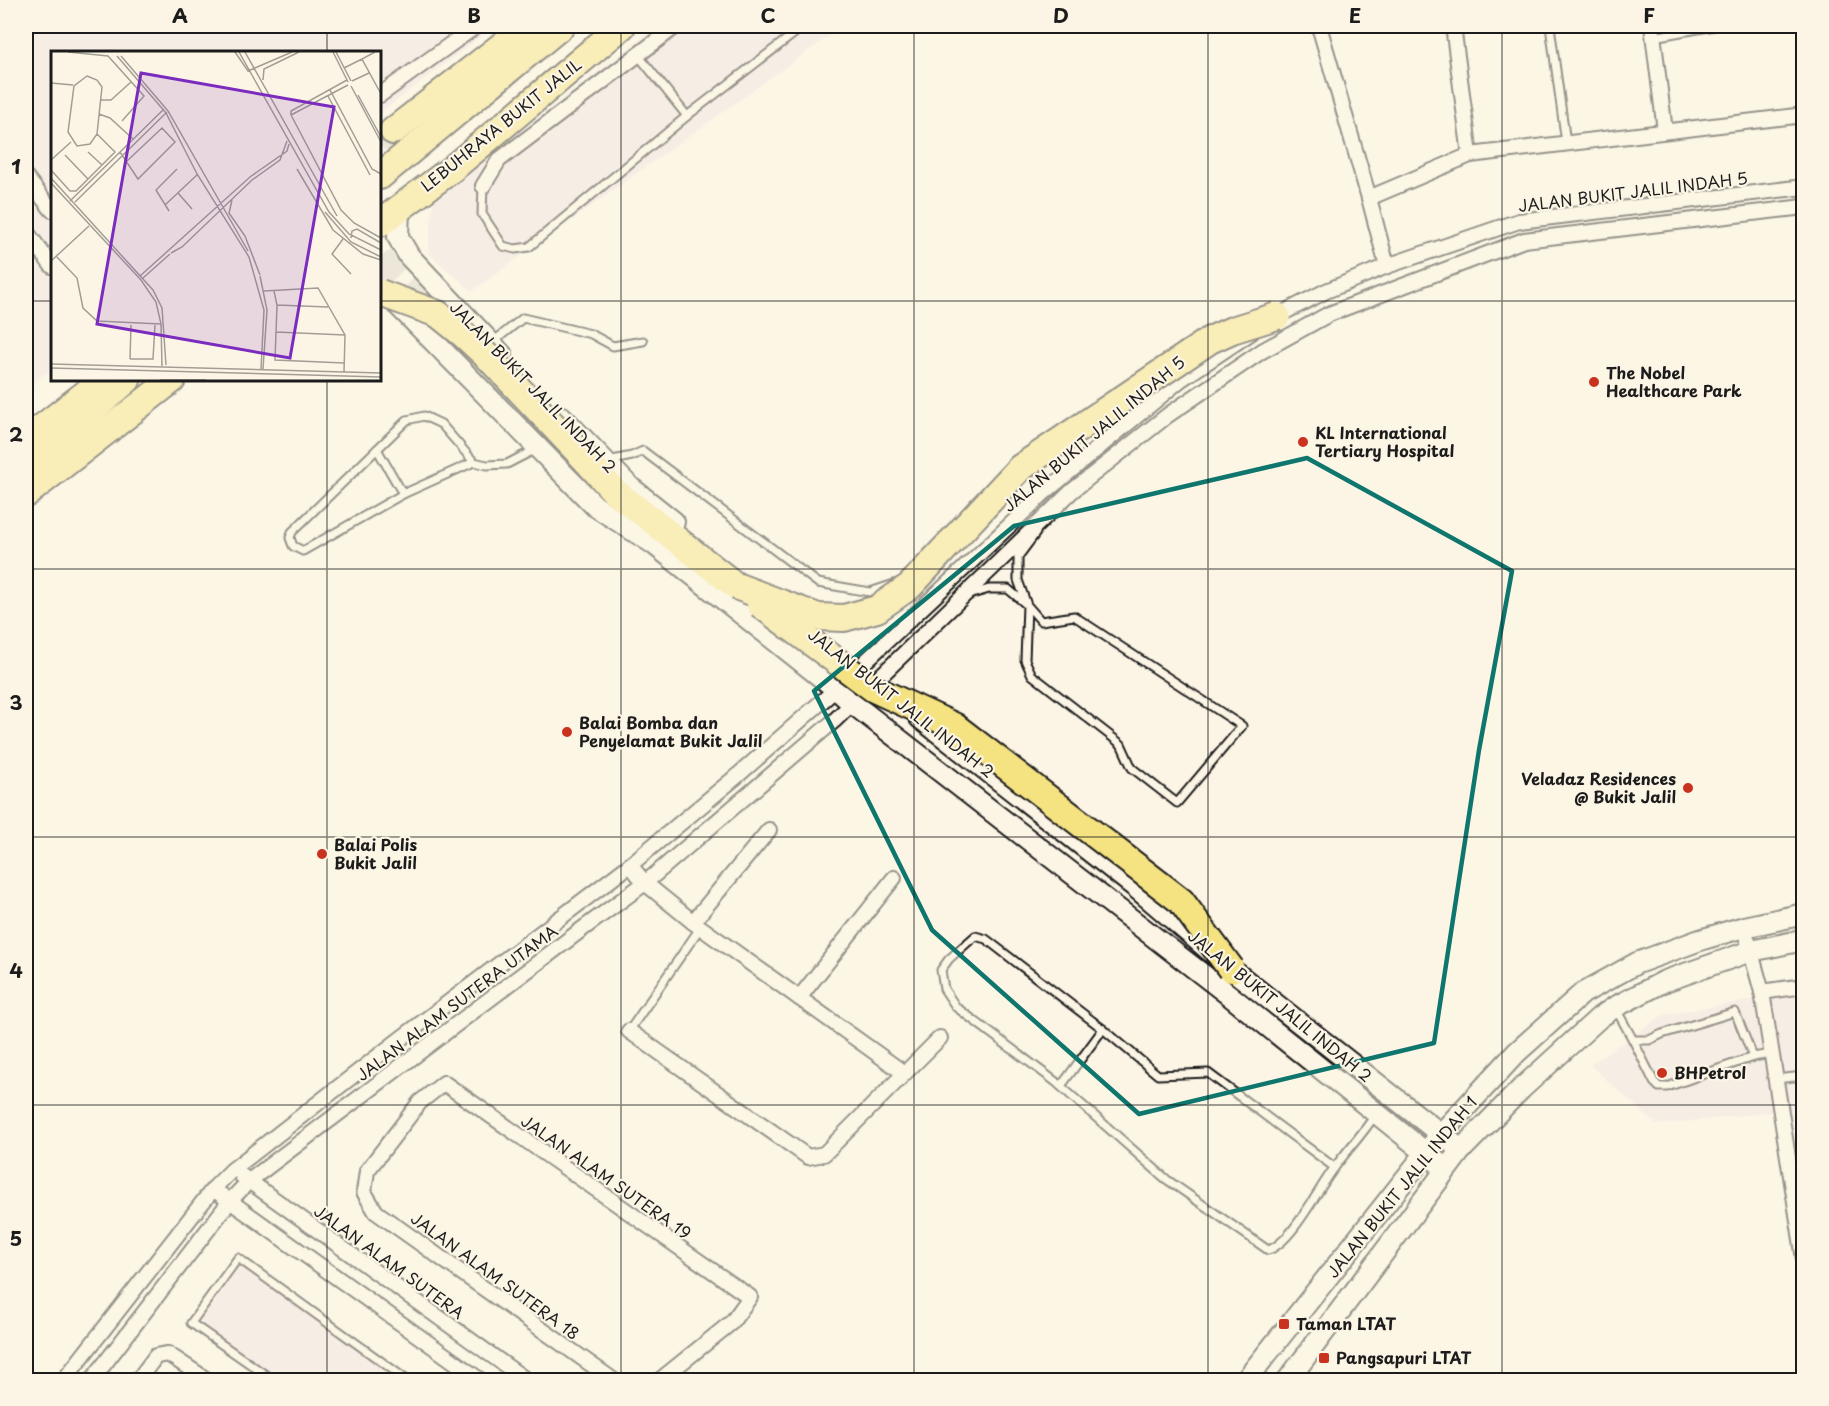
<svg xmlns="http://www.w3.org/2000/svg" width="1829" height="1406" font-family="'Playpen Sans',sans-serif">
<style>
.built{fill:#f0e3e5}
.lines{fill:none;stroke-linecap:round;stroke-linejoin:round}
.highway-tunnel{stroke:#dad4c7;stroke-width:26;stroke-dasharray:26 13;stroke-linecap:butt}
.lane-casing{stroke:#1c1c1c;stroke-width:11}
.street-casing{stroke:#1c1c1c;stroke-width:18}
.secondary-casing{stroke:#1c1c1c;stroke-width:24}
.highway-casing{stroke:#1c1c1c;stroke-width:30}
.lane{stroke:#fcf5e5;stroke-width:7}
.street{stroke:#fcf5e5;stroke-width:14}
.secondary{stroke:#fcf5e5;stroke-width:20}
.highway{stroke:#f5e382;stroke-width:26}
.highway-bridge-casing{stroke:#1c1c1c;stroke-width:30;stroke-linecap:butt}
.highway-bridge{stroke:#f5e382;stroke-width:26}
.marked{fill:none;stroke:#0f766e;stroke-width:4.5;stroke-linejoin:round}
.grid{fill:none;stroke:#1c1c1c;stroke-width:1.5;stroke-opacity:0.55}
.poi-dot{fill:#c8321e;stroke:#fcf5e5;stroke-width:2}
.labels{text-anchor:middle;stroke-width:4.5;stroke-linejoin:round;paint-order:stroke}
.street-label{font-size:16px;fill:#1c1c1c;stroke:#fcf5e5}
.poi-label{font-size:16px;font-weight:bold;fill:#1c1c1c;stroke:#fcf5e5;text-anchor:start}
.inset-road{fill:none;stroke:#a29e95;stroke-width:1.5}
.view{fill:#7b2cbf;fill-opacity:0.15;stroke:#7b2cbf;stroke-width:3}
.inset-edge{fill:none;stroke:#1c1c1c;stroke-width:3}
.neatline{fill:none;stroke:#1c1c1c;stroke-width:2}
.grid-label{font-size:20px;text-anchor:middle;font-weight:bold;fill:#1c1c1c}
</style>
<rect width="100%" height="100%" fill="#fcf5e5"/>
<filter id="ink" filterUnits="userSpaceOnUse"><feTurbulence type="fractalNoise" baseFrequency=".0167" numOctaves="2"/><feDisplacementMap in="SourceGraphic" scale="12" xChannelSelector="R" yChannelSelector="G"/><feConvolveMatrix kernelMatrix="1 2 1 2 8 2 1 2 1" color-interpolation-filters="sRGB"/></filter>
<g filter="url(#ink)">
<g class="built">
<path d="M26,26H494L380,113V52H52V368L26,389Z"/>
<path d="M658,26H843L472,291L428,253L434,197Z"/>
<path d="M1803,991V1158L1795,1160L1786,1110L1657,1125L1590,1065L1663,1015Z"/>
<path d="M238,1264L401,1380H279L196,1322Z"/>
</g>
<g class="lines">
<g class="highway-tunnel">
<path d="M380,146L393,131"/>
<path d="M380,257L389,272L429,313"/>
</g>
<g class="lane-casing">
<g id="lane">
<path d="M1550,26L1566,143"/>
<path d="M1653,37L1715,26"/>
<path d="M638,55L687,116"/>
<path d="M483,186L482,214L503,246L515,249L529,247L687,116L804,26"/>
<path d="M493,342L523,318L591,334L613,346L643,341"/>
<path d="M377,449L403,494"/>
<path d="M608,461L632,456L643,451L818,583L870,592L897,583"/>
<path d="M474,462L403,494L303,551L293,546L290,538L292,532L407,420L424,416L441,424L474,462L487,465L507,464L536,449"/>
<path d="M969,595L989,589H1008L1027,605L1025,660L1032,675L1121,744L1132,768L1177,803L1242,726L1074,616L1041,621L1027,605L1018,580V557L1036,533"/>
<path d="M1616,1009L1633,1040H1649L1662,1034L1735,1012L1753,1057L1771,1054"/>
<path d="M629,1031L700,928"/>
<path d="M1633,1040L1654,1082L1659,1087H1667L1753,1057"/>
<path d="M1775,1079L1804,1076"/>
<path d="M1061,1086L1103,1029"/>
<path d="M1334,1167L1208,1073L1158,1075L1103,1029L986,939L975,936L949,959L941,970L944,989L956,1007L1056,1082L1166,1179L1268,1250C1292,1243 1319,1187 1335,1167C1348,1149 1363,1134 1375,1115"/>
<path d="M273,1380L191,1323L238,1258L407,1380"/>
</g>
</g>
<g class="street-casing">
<g id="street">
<path d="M1319,26L1369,198L1387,266"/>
<path d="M1453,26L1470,155"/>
<path d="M1652,26L1665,131"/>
<path d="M380,95L476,26"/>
<path d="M26,177L52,210"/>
<path d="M483,186L499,160L676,26"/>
<path d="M1369,198L1470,155L1804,115"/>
<path d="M26,231L52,266"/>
<path d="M1273,318L1326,291L1387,266L1519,221L1804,187"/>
<path d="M630,865L645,883L693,922L904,1073"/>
<path d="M693,922L769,830"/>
<path d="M1744,927L1762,992L1804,1259"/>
<path d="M1762,992L1804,986"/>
<path d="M799,998L894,878"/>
<path d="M629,1031L808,1157L824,1154L940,1038"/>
<path d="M242,1176L526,1380"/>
<path d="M213,1189L480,1380"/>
<path d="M64,1380L213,1189L232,1170L395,1043L630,865L737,776L836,689L1045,492L1180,380L1252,332"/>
<path d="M92,1380L230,1201L249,1181L581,930L645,883L835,720L1072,491L1168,415L1262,351L1329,314L1524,240L1804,207"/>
<path d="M138,1380L156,1356L168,1354L207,1380"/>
<path d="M613,1380L376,1212L364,1192L367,1171L420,1102L444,1083L750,1297L732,1322L660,1380"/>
</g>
</g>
<g class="secondary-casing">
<g id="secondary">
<path d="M399,208L398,237L409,256L502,355"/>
<path d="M393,300L595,506L654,544L836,689L852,703L1229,995L1446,1169"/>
<path d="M562,417L630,487L674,522"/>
<path d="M920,718L1134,886L1231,969L1461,1150"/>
<path d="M1246,1380L1441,1134L1517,1052L1583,993L1637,963L1700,940L1744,927L1804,914"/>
<path d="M1288,1380L1461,1150L1521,1089L1600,1017L1615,1007L1665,981L1751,951L1804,940"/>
</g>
</g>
<g class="highway-casing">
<g id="highway">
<path d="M393,131L527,26"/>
<path d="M380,176L561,26"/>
<path d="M380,223L453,168L622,26"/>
<path d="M26,440L94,387"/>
<path d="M586,460L614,491L736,586"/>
<path d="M26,468L127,380"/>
<path d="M26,494L172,380"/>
</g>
</g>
<use href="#lane" class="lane"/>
<use href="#street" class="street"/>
<use href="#secondary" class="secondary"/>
<use href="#highway" class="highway"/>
<g class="highway-bridge-casing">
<g id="highway-bridge">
<path d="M380,293L438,314L464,335L490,359L586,460"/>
<path d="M736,586L818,617L844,618L877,609L910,586L1020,468L1210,340L1232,330L1277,316"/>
<path d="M760,604L874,689L954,726L1181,901L1231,969"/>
</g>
</g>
<use href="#highway-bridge" class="highway-bridge"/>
</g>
</g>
<path d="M0 0H1829V1406H0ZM1307,458L1512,571L1479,750L1434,1043L1139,1114L932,930L814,691L1014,526Z" fill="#fcf5e5" fill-opacity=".55" fill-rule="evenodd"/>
<path class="marked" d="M1307,458L1512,571L1479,750L1434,1043L1139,1114L932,930L814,691L1014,526Z"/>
<path class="grid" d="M327,26V52M621,26V1380M914,26V1380M1208,26V1380M1502,26V1380M26,301H52M380,301H1804M327,380V1380M26,569H1804M26,837H1804M26,1105H1804"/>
<g class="poi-dot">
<circle cx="1594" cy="382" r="6"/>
<circle cx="1303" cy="442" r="6"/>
<circle cx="567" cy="732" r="6"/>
<circle cx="1688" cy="788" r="6"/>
<circle cx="322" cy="854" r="6"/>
<circle cx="1662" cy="1073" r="6"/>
<rect x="1278" y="1318" width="12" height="12" rx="3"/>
<rect x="1318" y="1352" width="12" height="12" rx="3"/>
</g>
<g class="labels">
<g class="street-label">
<text transform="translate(501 125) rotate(-39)" y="6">LEBUHRAYA BUKIT JALIL</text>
<text transform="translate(1633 192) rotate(-7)" y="6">JALAN BUKIT JALIL INDAH 5</text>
<text transform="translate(533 387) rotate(46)" y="6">JALAN BUKIT JALIL INDAH 2</text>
<text transform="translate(1094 434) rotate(-40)" y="6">JALAN BUKIT JALIL INDAH 5</text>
<text transform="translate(901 703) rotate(38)" y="6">JALAN BUKIT JALIL INDAH 2</text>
<text transform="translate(457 1003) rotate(-37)" y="6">JALAN ALAM SUTERA UTAMA</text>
<text transform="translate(1280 1006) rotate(39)" y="6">JALAN BUKIT JALIL INDAH 2</text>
<text transform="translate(606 1177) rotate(35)" y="6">JALAN ALAM SUTERA 19</text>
<text transform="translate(1402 1187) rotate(-51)" y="6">JALAN BUKIT JALIL INDAH 1</text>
<text transform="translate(389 1262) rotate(36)" y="6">JALAN ALAM SUTERA</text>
<text transform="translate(495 1276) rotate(36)" y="6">JALAN ALAM SUTERA 18</text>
</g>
<g class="poi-label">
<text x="1606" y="379">The Nobel<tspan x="1606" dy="18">Healthcare Park</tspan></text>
<text x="1315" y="439">KL International<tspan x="1315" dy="18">Tertiary Hospital</tspan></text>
<text x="579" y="729">Balai Bomba dan<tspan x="579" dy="18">Penyelamat Bukit Jalil</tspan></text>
<text x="1676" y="785" text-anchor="end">Veladaz Residences<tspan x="1676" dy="18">@ Bukit Jalil</tspan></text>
<text x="334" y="851">Balai Polis<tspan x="334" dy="18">Bukit Jalil</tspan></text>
<text x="1674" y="1079">BHPetrol</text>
<text x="1296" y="1330">Taman LTAT</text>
<text x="1336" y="1364">Pangsapuri LTAT</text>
</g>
</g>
<g transform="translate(51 51)">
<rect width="330" height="330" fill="#fcf5e5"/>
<path class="inset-road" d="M17,1L57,5L93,45L71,70M184,1L197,20L241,1M188,1L278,161L298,183L330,199M194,1L286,165M282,1L297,31M285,1L300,30M324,1L311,8L330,43M66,5L115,62L146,123L198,206L213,259L210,318M70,5L117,60L197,200M293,17L311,8M36,25L46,29L51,36L46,83L39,93L26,95L17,81L23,35ZM212,29L213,18L248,1M301,30L318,22M0,32L22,34M300,35L330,91M279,39L321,118L330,123M307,44L330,86M277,45L319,124M50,49H60L80,31M48,63L59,67L82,88M240,64L290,159L303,172L330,187M240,64V60L296,29M240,64L297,34M37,101L51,114M69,101L87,128L124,91L111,77L76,110M14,104L37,128M0,109L20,91M246,118L282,179L312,203L330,209M0,119L19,140H25L64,101L46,83M0,127L102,239L111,257L115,314M0,132L90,229L105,251L110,273L111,315M127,142L141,158M181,149L178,162L194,185L209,224M19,150L113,58M24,151L116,61M114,154L147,123M118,160L105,139L126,118M274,161L300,191L330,206M300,187L301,180L306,178L330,192M292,188L281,203L300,223M120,202L131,196L201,129L229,109L236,90M5,205L26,227L32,257L46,270L110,273M0,210L38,175M89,225L199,126L236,100L238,93M209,225L216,259L212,318M92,227L119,203M213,240L267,237L294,284L293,321M223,240L226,254L224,309L293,312M226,254L277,256M225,281L294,284M79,308H102L104,274M79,308L80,274M0,313L330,322M0,317L330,326M109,329H155"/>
<path class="view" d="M90,22L283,56L239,307L46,273Z"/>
<rect width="330" height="330" class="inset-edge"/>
</g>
<rect width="1829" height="1406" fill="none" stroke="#fcf5e5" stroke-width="66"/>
<rect x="33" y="33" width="1763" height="1340" class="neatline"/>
<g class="grid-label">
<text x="180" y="23">A</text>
<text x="474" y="23">B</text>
<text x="768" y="23">C</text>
<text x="1061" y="23">D</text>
<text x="1355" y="23">E</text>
<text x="1649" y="23">F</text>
<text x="16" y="174">1</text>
<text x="16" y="442">2</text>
<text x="16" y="710">3</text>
<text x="16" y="978">4</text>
<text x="16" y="1246">5</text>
</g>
</svg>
